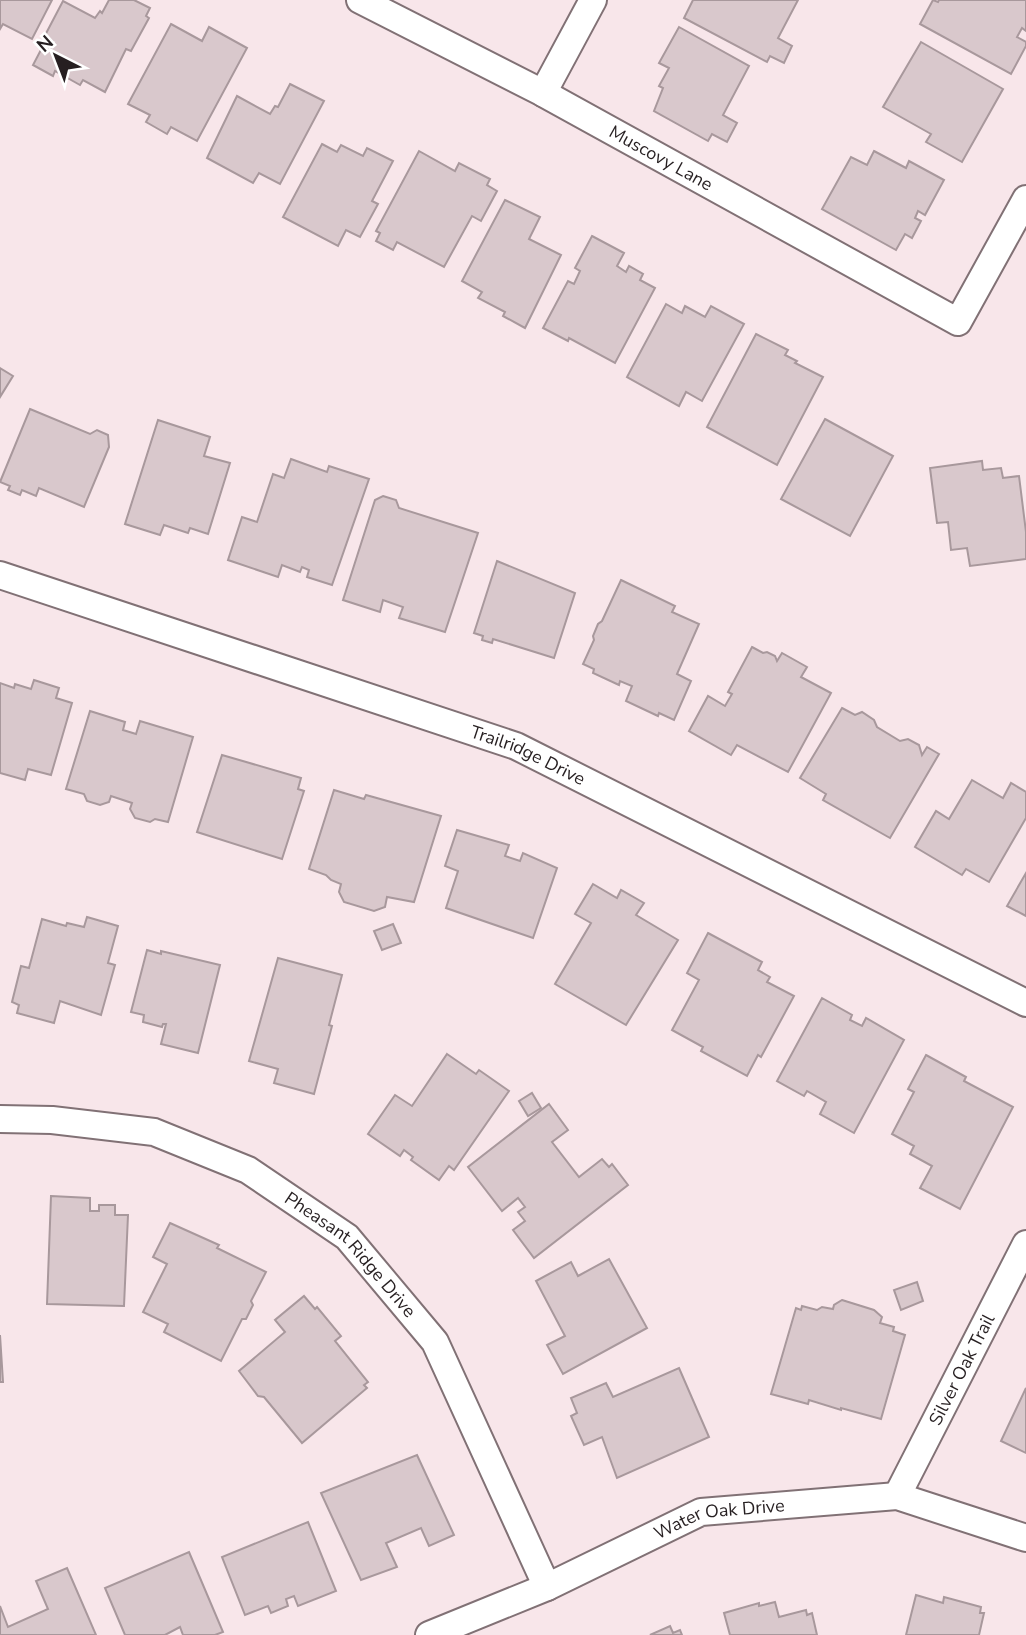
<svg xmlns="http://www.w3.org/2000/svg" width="1026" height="1635" font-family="'Nunito Sans',sans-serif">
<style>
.building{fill:#d9c8cc;stroke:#a8989c;stroke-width:2}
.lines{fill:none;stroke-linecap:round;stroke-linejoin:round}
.street-casing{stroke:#817175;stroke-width:30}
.street{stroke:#fff;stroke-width:26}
.labels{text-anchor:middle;stroke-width:6;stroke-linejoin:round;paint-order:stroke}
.street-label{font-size:18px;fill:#261f21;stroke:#fff}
</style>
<rect width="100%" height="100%" fill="#f8e6ea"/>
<g class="building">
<path d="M0,0H52L32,39L3,24L0,29Z"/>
<path d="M109,0H134L150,8L146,16L149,18L131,51L126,49L105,92L83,80L80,85L55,71L53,76L33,65L44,44L41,43L63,1L95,18L100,11L102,13Z"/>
<path d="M693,0H798L778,38L792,46L784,63L770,56L767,62L684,18Z"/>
<path d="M933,0L938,2L939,0H1026V31L1022,28L1017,37L1026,42V46L1011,74L920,24Z"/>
<path d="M171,24L202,41L209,27L247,48L197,141L171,127L167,134L146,122L150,115L128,104Z"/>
<path d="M679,27L749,66L723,115L737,123L727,142L712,134L708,141L654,111L663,88L659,86L669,68L659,63Z"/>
<path d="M921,42L1003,89L962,162L926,142L931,134L883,107Z"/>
<path d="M290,84L324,101L280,184L259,173L253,183L207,158L237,96L270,114L275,106L278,107Z"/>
<path d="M322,144L337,152L341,145L363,156L367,148L393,161L372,201L378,204L360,237L346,230L338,246L283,217Z"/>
<path d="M419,151L455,171L459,163L490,179L487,185L497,191L481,221L472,216L444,267L397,242L393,250L376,241L380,233L376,231Z"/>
<path d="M874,151L906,168L909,161L944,180L925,215L918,211L915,218L921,221L912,238L905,234L896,250L822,209L851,157L867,165Z"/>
<path d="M505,200L540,217L529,239L561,255L525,328L503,316L505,312L478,298L482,292L462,281Z"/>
<path d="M592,236L624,253L617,266L626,272L629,266L643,274L640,280L655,288L615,363L569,338L568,341L543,328L568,281L574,284L580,271L575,268Z"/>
<path d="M666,304L682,313L685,306L705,317L711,306L744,324L702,401L686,392L679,406L627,377Z"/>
<path d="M756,334L788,350L785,355L797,361L795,363L823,377L777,465L707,427Z"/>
<path d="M0,368L13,376L0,397Z"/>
<path d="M30,409L90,434L97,430L108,435L109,447L84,507L39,488L36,496L22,490L20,495L8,490L10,486L0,482Z"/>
<path d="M825,419L893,456L850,536L781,499Z"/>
<path d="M158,420L210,437L204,456L230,463L208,534L190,528L188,533L164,525L160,535L125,524Z"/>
<path d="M291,459L327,472L329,466L369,479L332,585L307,577L309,570L302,567L300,572L282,565L278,577L228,560L242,517L257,522L273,474L284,478Z"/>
<path d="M982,461L983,470L1001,468L1003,478L1019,476L1026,532V559L970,566L967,548L951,550L948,522L937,523L930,468Z"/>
<path d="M383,496L396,500L399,508L478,533L445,632L399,618L403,607L383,600L380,612L343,600L375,500Z"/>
<path d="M497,561L575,593L554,658L493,639L492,643L482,640L483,636L474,633Z"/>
<path d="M621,580L675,606L672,612L699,624L677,674L691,681L674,720L659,713L658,716L626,701L632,686L620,681L619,685L593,673L594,669L583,664L594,640L593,636L598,624L602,621Z"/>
<path d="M752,647L763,653L767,652L775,656L777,661L782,653L807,667L801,677L831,693L788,772L737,745L731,755L689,731L708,696L725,706L732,694L728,692Z"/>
<path d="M34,680L59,688L56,698L72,703L51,775L28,769L25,780L0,773V683L14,688L15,684L31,689Z"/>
<path d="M842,708L855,715L862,712L874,720L877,727L900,741L908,739L919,745L922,755L927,747L939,754L890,838L823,800L826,794L800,778Z"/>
<path d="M90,711L125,722L123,730L136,734L140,721L193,737L168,822L155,819L150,822L135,818L130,809L132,803L111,796L109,802L100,805L87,801L84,794L66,789Z"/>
<path d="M222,755L301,778L298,789L304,791L282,859L197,832Z"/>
<path d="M972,780L1003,798L1011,783L1026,792V818L989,882L966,869L962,875L915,847L936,811L949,819Z"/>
<path d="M334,790L364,799L366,795L441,816L414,902L387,897L385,907L374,911L344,902L339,892L341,884L331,880L326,875L309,869Z"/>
<path d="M457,830L509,845L505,856L520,861L523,853L557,868L533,938L446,908L458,871L445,866Z"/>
<path d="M1026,873V916L1007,906Z"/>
<path d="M593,884L617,898L621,890L644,903L636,915L678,940L626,1025L555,984L591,923L575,914Z"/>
<path d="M87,917L118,926L108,963L115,965L101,1015L60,1001L54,1023L17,1013L19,1005L12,1002L21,966L29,968L42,919L66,926L67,923L84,927Z"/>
<path d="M393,924L401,943L382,950L374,931Z"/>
<path d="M708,933L762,962L758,970L770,977L767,982L794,996L761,1057L758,1055L747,1076L701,1051L703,1047L672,1030L699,980L687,973Z"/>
<path d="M147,950L161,954V951L220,965L198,1053L161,1044L166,1024H163L162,1027L143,1022L144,1015L131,1012Z"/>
<path d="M278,958L342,975L329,1025L332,1026L314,1094L274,1083L278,1069L249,1061Z"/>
<path d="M822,998L852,1015L850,1020L862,1026L866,1018L904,1040L854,1133L820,1114L826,1102L807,1091L804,1096L777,1081Z"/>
<path d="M447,1054L476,1074L479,1070L509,1091L454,1170L449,1166L439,1180L411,1160L413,1157L404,1150L400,1156L368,1134L395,1095L412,1106Z"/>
<path d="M926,1055L966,1077L964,1081L1013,1107L960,1209L920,1188L932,1166L910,1154L914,1146L892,1134L914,1092L908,1089Z"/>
<path d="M532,1093L541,1108L528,1116L519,1101Z"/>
<path d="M549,1104L568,1130L552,1142L579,1177L602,1159L609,1167L612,1164L628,1185L534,1258L513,1230L525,1221L518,1212L525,1207L518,1198L502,1211L468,1167Z"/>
<path d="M51,1196L90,1198V1211H99V1205H115V1215H128L124,1306L47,1304Z"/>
<path d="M170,1223L219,1245L217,1248L266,1272L251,1301L253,1305L246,1319H242L221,1361L164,1332L168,1324L143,1312L167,1264L153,1257Z"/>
<path d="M609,1259L647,1328L563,1374L547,1345L565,1336L536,1281L571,1262L578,1276Z"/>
<path d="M917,1282L923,1301L901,1310L894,1290Z"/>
<path d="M304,1296L315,1309L317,1307L341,1336L335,1341L368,1382L364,1385L367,1388L302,1443L264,1397L258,1396L239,1371L285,1332L275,1320Z"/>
<path d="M842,1300L874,1310L882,1317L880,1323L894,1327L893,1331L905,1335L881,1419L841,1408V1410L809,1400L808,1404L771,1394L796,1308L801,1310L802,1306L817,1310L822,1307L833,1309L834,1305Z"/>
<path d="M0,1335L3,1382H0Z"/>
<path d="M679,1368L709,1437L617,1478L602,1437L584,1445L571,1416L577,1413L571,1398L606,1383L613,1397Z"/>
<path d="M1026,1388V1453L1001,1441Z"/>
<path d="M417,1455L454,1535L429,1546L421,1528L386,1543L397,1567L361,1580L321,1493Z"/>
<path d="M308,1522L336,1591L298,1606L294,1596L286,1599L288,1606L271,1613L268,1606L245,1615L222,1557Z"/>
<path d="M189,1552L223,1632L215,1635H183L180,1627L165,1635H125L105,1588Z"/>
<path d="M67,1568L96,1635H0V1606L8,1627L48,1609L36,1581Z"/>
<path d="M916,1595L943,1603L944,1597L981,1607L980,1613H984L979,1635H906Z"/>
<path d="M775,1602L779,1617L806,1610L807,1615L812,1613L817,1635H730L724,1613L759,1603V1606Z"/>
<path d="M670,1626L673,1633L680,1630L682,1635H650Z"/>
</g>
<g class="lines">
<g class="street-casing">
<g id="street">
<path id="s1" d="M360,0L543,93L958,322L1026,199"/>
<path d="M543,93L593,0"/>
<path id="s2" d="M0,575L516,746L1026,1003"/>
<path id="s3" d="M0,1119L52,1120L154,1132L248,1170L347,1237L435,1342L547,1587"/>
<path id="s4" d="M897,1496L1026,1244"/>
<path id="s5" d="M429,1635L547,1587L701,1512L897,1496L1026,1538"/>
</g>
</g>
<use href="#street" class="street"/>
</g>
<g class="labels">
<g class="street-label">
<text dy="6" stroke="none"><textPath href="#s1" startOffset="340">Muscovy Lane</textPath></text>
<text dy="6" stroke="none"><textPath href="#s2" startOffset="558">Trailridge Drive</textPath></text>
<text dy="6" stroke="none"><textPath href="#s3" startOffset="390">Pheasant Ridge Drive</textPath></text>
<text dy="6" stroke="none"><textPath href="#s4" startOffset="142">Silver Oak Trail</textPath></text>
<text dy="6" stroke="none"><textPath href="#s5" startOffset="315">Water Oak Drive</textPath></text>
</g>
</g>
<g transform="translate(56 56) rotate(318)" stroke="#ffffff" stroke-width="5" paint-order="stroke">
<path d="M0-5L12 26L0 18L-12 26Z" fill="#261f21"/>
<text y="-10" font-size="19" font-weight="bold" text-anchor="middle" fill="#261f21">N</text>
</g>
</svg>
